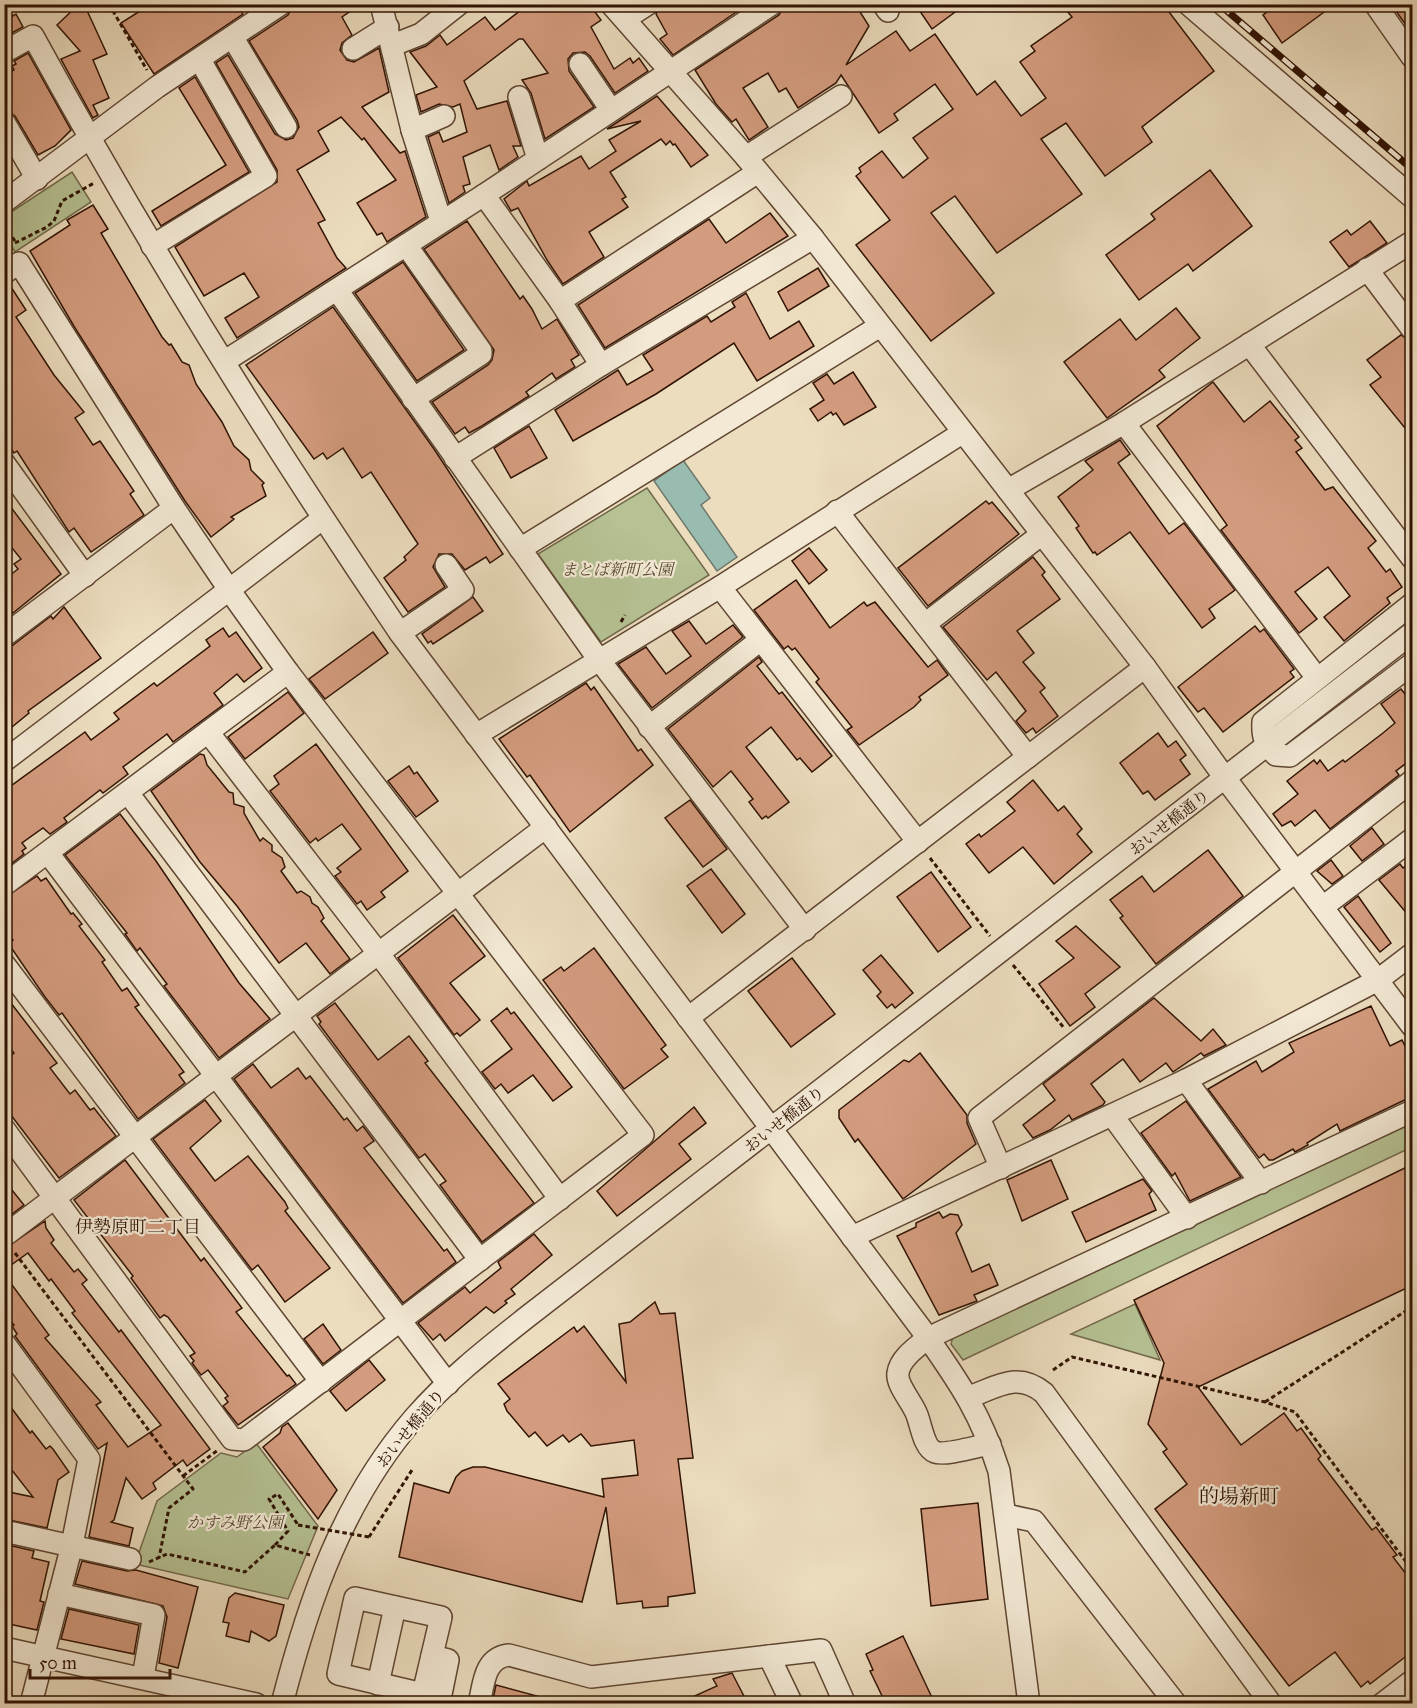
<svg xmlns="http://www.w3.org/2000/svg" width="1417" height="1708" font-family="'IM FELL Great Primer','Noto Serif JP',serif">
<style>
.green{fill:#b6c294;stroke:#736a4c;stroke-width:1.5}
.water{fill:#99bcb0;stroke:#6f786b;stroke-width:1.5}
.building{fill:#d49c7f;stroke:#301303;stroke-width:1.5}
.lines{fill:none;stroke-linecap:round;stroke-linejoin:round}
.minor-casing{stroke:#5f4632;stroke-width:24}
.path{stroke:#301303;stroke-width:3;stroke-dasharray:4.5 3;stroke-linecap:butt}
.minor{stroke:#f3e9d5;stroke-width:21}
.rail-casing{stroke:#301303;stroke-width:7}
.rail{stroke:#f3e9d5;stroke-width:4.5;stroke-dasharray:14;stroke-linecap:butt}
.path-bridge{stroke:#301303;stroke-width:3;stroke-dasharray:4.5 3;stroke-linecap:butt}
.labels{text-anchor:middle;stroke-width:4.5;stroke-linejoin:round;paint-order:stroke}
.park-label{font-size:16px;font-style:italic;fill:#58482e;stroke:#f3e9d5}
.street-label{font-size:16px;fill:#301303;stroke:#f3e9d5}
.neighbourhood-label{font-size:18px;fill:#301303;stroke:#f3e9d5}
.quarter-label{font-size:20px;fill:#301303;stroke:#f3e9d5}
</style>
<rect width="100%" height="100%" fill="#ecddbf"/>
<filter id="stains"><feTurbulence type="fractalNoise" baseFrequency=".00333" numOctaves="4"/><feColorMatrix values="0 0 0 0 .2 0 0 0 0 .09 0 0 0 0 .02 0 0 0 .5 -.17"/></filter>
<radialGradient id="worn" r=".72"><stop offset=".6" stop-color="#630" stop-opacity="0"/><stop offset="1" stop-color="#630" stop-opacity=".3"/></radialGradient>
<g class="green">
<path d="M72,172L91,202L15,252L5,235V216Z"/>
<path d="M647,488L709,575L601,642L538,554Z"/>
<path d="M1412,1117V1147L963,1360L951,1344L953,1336Z"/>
<path d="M1135,1304L1160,1360L1071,1334Z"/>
<path d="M256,1443L318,1526L288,1599L135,1564L157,1501L221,1453L237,1457Z"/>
</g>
<path class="water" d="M683,460L710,498L701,505L737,557L717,571L654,481Z"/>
<g class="building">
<path d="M79,4H84L107,54L93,60L109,98L93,105L98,115L93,118L61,59L80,51L57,25Z"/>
<path d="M151,4H236L243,14L154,74L121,23Z"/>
<path d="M294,4H361L342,17L352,35L342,43L340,50L347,60L354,62L379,48L389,92L362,107L400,153L405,151L426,217L387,242L382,233L377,235L357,203L396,180L364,138L362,140L341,117L318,131L329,151L297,170L325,220L318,223L337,258L346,268L237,338L225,318L259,297L244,273L204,296L175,247L277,182V170L216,63L228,55L275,134L286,140L293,138L299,127L297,120L249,41L288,15Z"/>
<path d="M529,4H589L601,20L591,27L614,69L630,58L633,63L639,58L648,71L615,93L590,56L585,52L573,53L568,59L569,71L594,107L545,139L531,93L522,80L548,73L523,39H519L464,81L477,109L507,101L521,146H513L518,157L499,170L490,145L463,157L470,184L463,186L465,192L449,203L428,137L439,132L443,142L467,132L460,104L453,107L439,104L421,112L416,95L437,87L410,52L426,46L440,35L447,45L485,17L495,30Z"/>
<path d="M661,4H748L673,55L660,39L667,34L656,14Z"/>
<path d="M785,4H855L869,26L846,65L896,31L910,51L935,34L977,95L995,81L1021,116L1046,98L1020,62L1035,51L1031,46L1072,17L1067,11L1075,4H1163L1214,71L1142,127L1152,142L1105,176L1066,123L1041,139L1082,194L997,253L955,196L931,213L994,293L931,341L856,245L890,220L856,176L861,172L859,168L882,151L903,178L928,158L913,138L953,109L935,84L894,114L898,120L879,133L841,75L836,83L798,108L786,88L779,92L768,73L743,88L768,127L749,140L736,119L732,122L716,104L695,70L779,15Z"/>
<path d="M915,4H966L932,29Z"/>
<path d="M1278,4H1335L1282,43L1263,15Z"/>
<path d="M1391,4H1413V35Z"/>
<path d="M4,6L11,17L16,14L23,27L4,37Z"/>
<path d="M28,53L71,130L55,146L38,155L15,116L4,109V75L14,70L12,66L16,64L14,61Z"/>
<path d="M195,77L249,172L161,226L152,211L226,165L179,88Z"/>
<path d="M657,96L708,155L691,167L675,144L673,145L670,141L666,145L661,139L610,172L626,197L622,199L628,207L589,232L604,257L563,284L547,260L518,208L511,211L504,199L527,181L529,186L581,156L589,169L616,151L609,140L641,121L607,129Z"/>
<path d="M1210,170L1252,226L1193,271L1188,264L1139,300L1106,255L1155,219L1151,214Z"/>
<path d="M93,205L108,229L101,233L162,337L169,345L171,344L182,362L189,365L196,384L222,422L234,446L249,460L251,470L264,483L262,485L266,496L231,517L234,519L211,537L185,501L75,328L30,251L70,225L67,220Z"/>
<path d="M770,213L788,236L605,348L578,305L709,219L726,243Z"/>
<path d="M467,221L520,299L523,296L532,309L542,329L557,319L579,355L571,360L575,367L556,379L552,373L526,392L529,396L482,426L469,433L465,427L455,434L432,402L488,365L492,360L494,350L424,249Z"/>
<path d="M1370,221L1387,243L1349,267L1330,242L1347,230L1351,235Z"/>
<path d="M403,262L464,350L417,381L355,293Z"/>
<path d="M818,268L829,286L788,311L778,292Z"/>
<path d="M9,284L26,310L16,317L54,375L84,412L75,418L93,445L100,441L134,491L130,494L144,515L91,552L74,528L69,532L17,451L14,453L4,439V286Z"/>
<path d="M746,293L770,339L799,321L814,346L757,381L734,343L656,394L573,441L555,410L618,370L627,385L653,370L643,355L707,316L711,322L735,307L732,302Z"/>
<path d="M333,307L434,449L503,554L490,563L486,557L465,570L452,554H439L433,567L445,587L408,612L384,578L406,560L404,557L418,544L371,472L362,478L343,448L327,459L323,453L314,459L246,365Z"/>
<path d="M1176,308L1200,338L1159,370L1165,377L1107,418L1064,362L1120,319L1136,340Z"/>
<path d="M1401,335L1413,342V438L1370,385L1381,377L1367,360Z"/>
<path d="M853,372L876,407L844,425L836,413L833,415L831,412L818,421L810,409L824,400L813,383L827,374L834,384Z"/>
<path d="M1213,382L1244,422L1270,401L1299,437L1295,440L1302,448L1296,452L1325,490L1333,487L1376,541L1368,548L1386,572L1390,569L1402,587L1387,598L1390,603L1344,641L1324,617L1350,596L1328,567L1295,592L1317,619L1299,633L1221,530L1227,525L1157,426Z"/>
<path d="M529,426L547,458L511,478L494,448Z"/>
<path d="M1120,440L1130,454L1118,463L1169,534L1184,523L1235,590L1209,609L1215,618L1202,628L1130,532L1097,555L1095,552L1093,553L1076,528L1079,526L1058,497L1093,470L1085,461Z"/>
<path d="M4,498L61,574L13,613L11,611L4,616V580L18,569L14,564L21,559L4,538Z"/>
<path d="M986,501L989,504L992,502L1019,534L928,606L898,568Z"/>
<path d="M809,548L827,570L809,584L792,561Z"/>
<path d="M1033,557L1045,572L1042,575L1060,599L1017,631L1034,653L1023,662L1045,688L1040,692L1058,716L1036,733L1033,728L1026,733L1016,721L1026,711L996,672L987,680L943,627Z"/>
<path d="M796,580L830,628L864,602L867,606L875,602L928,667L937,660L948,675L919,697L921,700L914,707L859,745L847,730L852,727L816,682L819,679L795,648L792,650L788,646L784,649L754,610Z"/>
<path d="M473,597L483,611L433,644L431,641L428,643L422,634Z"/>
<path d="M64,607L101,658L28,711L29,713L12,727L4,717V652L51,616L53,619Z"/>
<path d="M689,621L706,644L733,625L743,637L652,708L618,664L646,647L666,674L691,656L672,631Z"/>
<path d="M1255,626L1260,632L1264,629L1294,669L1290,672L1294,677L1223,732L1204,708L1198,712L1178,687Z"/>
<path d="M223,628L229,637L236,632L262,668L244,682L237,674L214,693L223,705L173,742L167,734L123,767L128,774L103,793L100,790L64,818L67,822L50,834L43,828L22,843L26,848L22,851L24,854L7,867L4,864V791L85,732L91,740L119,719L114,713L154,683L157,686L210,646L206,640Z"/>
<path d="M373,632L388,653L325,699L309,679Z"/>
<path d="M759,657L762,662L757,666L779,694L782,692L832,756L812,772L800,758L797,760L771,727L746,747L789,802L768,818L766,816L762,819L749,802L753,799L731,771L713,787L668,729Z"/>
<path d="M586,683L591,690L594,687L638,751L641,749L653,765L570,832L530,775L527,777L499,739Z"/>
<path d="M1401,689L1413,704V758L1396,771L1399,775L1330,829L1315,810L1295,826L1291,821L1282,826L1273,814L1298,794L1287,781L1314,760L1317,764L1320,760L1328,771L1343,760L1345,762L1383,733L1395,723L1381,704Z"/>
<path d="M288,692L304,713L245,759L228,737Z"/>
<path d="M1158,733L1168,747L1176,741L1186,755L1180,760L1190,774L1155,800L1148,791L1143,794L1120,763Z"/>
<path d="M316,744L408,871L381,892L385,897L367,910L361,901L357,904L335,876L341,872L337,868L361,849L342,824L318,841L316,838L310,843L270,791L279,784L274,776Z"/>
<path d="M200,754L204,755L207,765L229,792L233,793L234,804L244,807V813L260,841L263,838L272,845V851L282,858L285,867L281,871L297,893L301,891L310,897L312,903L318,907L324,918L321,921L350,959L330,974L306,943L279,963L237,906L200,862L151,791Z"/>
<path d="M409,766L414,774L417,772L438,801L416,817L388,781Z"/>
<path d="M1033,780L1058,811L1064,806L1082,829L1077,834L1092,852L1054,884L1023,847L989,873L966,844L979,834L981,837L1015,811L1007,802Z"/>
<path d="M690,800L727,849L703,867L665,818Z"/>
<path d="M120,814L156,861L239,983L270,1019L219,1058L164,986L167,984L140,948L137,951L125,934L127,933L65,855Z"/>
<path d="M1372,828L1384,844L1362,861L1350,846Z"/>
<path d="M1208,850L1243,896L1156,964L1120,918L1123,916L1110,900L1142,876L1154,892Z"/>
<path d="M1331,860L1343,876L1332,884L1317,871Z"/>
<path d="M1413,860V921L1379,880L1400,864L1403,868Z"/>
<path d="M711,869L745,914L722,933L687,886Z"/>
<path d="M931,872L971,927L938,952L897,897Z"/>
<path d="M37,876L41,881L46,878L71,914L73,913L82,924L79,926L105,960L102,962L122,991L127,988L139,1005L135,1007L184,1072L179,1075L185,1083L138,1119L62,1013L59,1015L45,997L8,943L13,940L4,929V898Z"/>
<path d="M1358,896L1391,943L1380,952L1344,907Z"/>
<path d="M453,915L485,956L450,983L480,1020L460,1036L457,1033L454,1035L398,958Z"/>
<path d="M1076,926L1120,967L1085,994L1095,1007L1070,1026L1039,984L1074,958L1056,941Z"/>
<path d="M594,948L666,1045L661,1049L668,1057L624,1089L543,980L561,967L564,971Z"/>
<path d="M881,955L913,993L895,1008L892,1004L887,1008L877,996L881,992L863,970Z"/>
<path d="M792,958L835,1014L791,1047L748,991Z"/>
<path d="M4,994L57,1063L50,1068L70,1094L75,1090L90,1110L94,1108L116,1136L59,1178L4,1106V1061L14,1053L4,1040Z"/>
<path d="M1154,998L1201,1041L1213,1029L1226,1045L1204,1056L1201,1053L1173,1072L1166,1063L1140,1082L1123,1059L1091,1084L1105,1102L1103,1105L1072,1120L1069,1115L1050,1130L1033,1138L1023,1125L1055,1100L1043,1084Z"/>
<path d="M335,1003L378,1060L409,1036L428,1061L425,1063L534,1203L482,1242L440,1185L446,1181L425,1154L419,1158L319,1024L321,1022L317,1016Z"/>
<path d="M1371,1006L1390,1046L1402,1040L1413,1062V1096L1340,1131L1337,1124L1307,1143L1308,1145L1295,1152L1293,1149L1273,1160H1269L1264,1154L1259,1158L1208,1089L1256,1061L1262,1072L1294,1052L1289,1043Z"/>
<path d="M507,1008L511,1014L514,1012L572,1087L553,1101L533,1075L508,1093L501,1084L495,1089L482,1072L512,1049L491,1021Z"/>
<path d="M920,1053L967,1115V1123L976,1144L903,1199L858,1139L855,1142L839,1118V1110L904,1060L909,1062Z"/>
<path d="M253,1064L271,1088L298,1068L306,1079L310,1076L344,1120L347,1118L357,1131L363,1126L374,1141L364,1148L444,1251L447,1249L456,1262L403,1303L234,1079Z"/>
<path d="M205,1100L221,1121L190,1148L215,1181L248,1156L285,1202L288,1208L285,1211L330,1268L285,1302L258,1265L252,1270L153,1139Z"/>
<path d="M1186,1101L1241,1177L1190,1201L1175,1173L1172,1176L1141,1133Z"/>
<path d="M694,1107L706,1123L679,1144L691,1159L617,1216L597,1191Z"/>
<path d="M125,1160L201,1261L204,1258L242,1308L236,1312L287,1376L289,1375L296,1384L238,1425L223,1406L228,1402L225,1398L228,1396L208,1370L201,1375L192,1363L194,1361L190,1356L195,1353L168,1317L164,1315L160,1318L131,1278L133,1276L74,1200Z"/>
<path d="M1051,1160L1068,1199L1022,1221L1007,1180Z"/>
<path d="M1413,1164V1285L1198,1387L1241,1445L1284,1413L1297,1431L1301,1428L1321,1456L1318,1459L1372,1530L1376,1527L1397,1555L1393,1557L1413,1583V1651L1370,1684L1368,1681L1361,1687L1335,1652L1289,1686L1155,1509L1187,1484L1163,1452L1167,1449L1148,1424L1164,1363L1134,1300Z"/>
<path d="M1143,1179L1152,1191L1149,1194L1156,1210L1086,1242L1072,1212Z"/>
<path d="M4,1180L24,1205L4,1220Z"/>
<path d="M939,1212L943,1218L950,1214L958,1215L962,1225L956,1233L972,1272L989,1264L998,1285L974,1295L977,1301L939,1315L897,1236L916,1227V1223Z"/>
<path d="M45,1221L46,1228L54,1240L51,1243L74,1272L78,1269L87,1280L82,1284L119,1332L121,1330L210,1449L187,1466L183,1460L153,1483L156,1489L142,1499L126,1478L114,1520L111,1522L133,1528L129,1546L89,1537L107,1443L98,1449L15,1336L17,1334L12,1326L14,1325L4,1313V1274L49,1335L45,1338L101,1402L96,1405L128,1447L161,1425L72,1313L75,1311L51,1279L49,1281L28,1253L4,1270V1249Z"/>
<path d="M534,1234L552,1255L511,1289L515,1294L505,1301L507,1303L494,1313L486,1307L445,1341L440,1334L433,1340L418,1323L465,1287L470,1293L501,1268L498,1262Z"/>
<path d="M655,1302L660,1314L675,1313L693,1458L678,1459L695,1593L668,1597V1606L643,1608L642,1601L617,1604L606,1507L582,1602L399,1557L414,1483L449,1493L456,1477L462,1471L473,1467H485L604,1497L602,1479L638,1475L634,1440L591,1446L581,1434L569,1442L563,1435L547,1446L535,1432L529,1437L507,1411L504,1404L510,1399L498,1384L574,1327L577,1332L584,1326L626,1382L619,1324L630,1322Z"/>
<path d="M323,1324L341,1350L323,1364L304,1339Z"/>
<path d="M369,1360L385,1380L346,1411L330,1391Z"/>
<path d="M4,1398L30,1433L32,1431L46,1449L50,1446L53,1449L69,1472L58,1480L47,1528L4,1519V1491L33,1497L4,1460Z"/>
<path d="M288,1423L337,1490L318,1519L263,1447L280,1433L282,1427Z"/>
<path d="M978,1503L988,1599L931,1606L921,1509Z"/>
<path d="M4,1544L34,1551L32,1558L49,1562L40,1601L44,1602L37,1630L4,1623Z"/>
<path d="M82,1561L127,1571L136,1570L198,1587L178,1668L159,1663L167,1617L163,1606L75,1584Z"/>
<path d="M235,1593L284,1605L276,1636L269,1641L251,1631L249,1642L226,1636L229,1623L223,1622L229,1598Z"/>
<path d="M69,1609L139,1625L134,1654L61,1639Z"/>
<path d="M903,1636L935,1704H886L870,1671L873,1670L866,1654Z"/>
<path d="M732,1673L748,1704H677L717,1686L713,1679Z"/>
<path d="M496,1685L548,1699L547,1704H492Z"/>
</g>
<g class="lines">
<g class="minor-casing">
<g id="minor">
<path d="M381,4L412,130L441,221"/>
<path d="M611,4L746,157L813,238L1145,667L1225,778L1412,1026"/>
<path d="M883,4L888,11"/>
<path d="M1188,4L1412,197"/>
<path d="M1375,4L1412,57"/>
<path d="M625,19L648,4"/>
<path d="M233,38L286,127"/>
<path d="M393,45L421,34L459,4"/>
<path d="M353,49L388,27"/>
<path d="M4,52L33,36C145,241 269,440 400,633L928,1338C961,1385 981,1415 999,1471L1029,1704"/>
<path d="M580,64L611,110"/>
<path d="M519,97L538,159"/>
<path d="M4,122L37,179"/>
<path d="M412,130L444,116"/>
<path d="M746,157L841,96"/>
<path d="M484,195L560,301"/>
<path d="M4,202L157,87L281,4"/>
<path d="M406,245L481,351V354L413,399"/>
<path d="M152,246L266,176L200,60"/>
<path d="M1367,269L1412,329"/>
<path d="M4,273L19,263L174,508L230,591L288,672L643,1135L244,1440L232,1439L4,1129"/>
<path d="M337,290L594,653L805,930"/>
<path d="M1249,344L1412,558"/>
<path d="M225,361L484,195L772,4"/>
<path d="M601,365L560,301L758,172"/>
<path d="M1124,423L1317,678"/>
<path d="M455,458L601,365L813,238"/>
<path d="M4,463L85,576"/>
<path d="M1008,490L1124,423L1412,242"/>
<path d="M837,511L1028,757"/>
<path d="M520,549L880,326"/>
<path d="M720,587L918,842"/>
<path d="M1412,604L1263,722C1262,737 1265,744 1276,755L1290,756L1412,664"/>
<path d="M925,624L1042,534"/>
<path d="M400,633L463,590L446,565"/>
<path d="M4,636L174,508"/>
<path d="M649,727L759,641"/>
<path d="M208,732L379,954L560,1199"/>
<path d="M476,735L720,587L962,433"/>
<path d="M4,761L322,519"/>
<path d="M128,793L480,1260"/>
<path d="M48,853L448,1384"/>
<path d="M4,885L288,672"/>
<path d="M1324,906L1412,839"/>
<path d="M4,964L321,1382"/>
<path d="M688,1018L1145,667"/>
<path d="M1186,1080L1261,1183"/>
<path d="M1112,1115L1187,1218"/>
<path d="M1001,1168L979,1118L1412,781"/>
<path d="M4,1236L546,827"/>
<path d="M852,1237L1186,1080L1378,980L1412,954"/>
<path d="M4,1343L89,1459L72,1545L31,1704"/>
<path d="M969,1397C997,1387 1018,1371 1044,1393L1271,1704"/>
<path d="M990,1444C978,1446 945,1456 935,1452C924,1448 921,1425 917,1415C913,1403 896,1385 898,1373C900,1358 917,1347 928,1338L1412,1111"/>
<path d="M1006,1515L1034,1521L1176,1704"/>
<path d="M4,1531L130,1559"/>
<path d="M59,1594L154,1615L143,1677"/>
<path d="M355,1598L441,1617L423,1694L338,1674Z"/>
<path d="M4,1648L256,1704"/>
<path d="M432,1656L448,1660L439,1704"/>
<path d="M769,1656L792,1704"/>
<path d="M378,1684L395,1607"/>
<path d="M282,1704C309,1599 343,1500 415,1417C448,1379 488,1348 527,1317L1412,633"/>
<path d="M479,1704C484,1683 484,1658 509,1655L591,1677L821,1650L845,1704"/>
<path d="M1382,1704L1412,1681"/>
</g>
</g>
<g class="path">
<path d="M109,4L147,70"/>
<path d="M4,225L15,241"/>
<path d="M15,243L47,227L54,221L62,201L94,183"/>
<path d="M621,622L625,615"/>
<path d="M930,858L990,936"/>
<path d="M1013,965L1064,1028"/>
<path d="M15,1253L193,1489L169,1508L159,1558"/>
<path d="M1053,1370L1072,1357L1265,1402L1295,1412L1412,1570"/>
<path d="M1265,1402L1412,1307"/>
<path d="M183,1476L218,1450"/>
<path d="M369,1537L412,1470"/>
<path d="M275,1545L288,1531L269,1499L278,1494L298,1525"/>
<path d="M149,1562L167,1554L245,1572L275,1545L310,1555"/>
</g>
<use href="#minor" class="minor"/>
<g class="rail-casing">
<path id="rail" d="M1219,4L1412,169"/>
</g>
<use href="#rail" class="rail"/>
<path class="path-bridge" d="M298,1525L369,1537"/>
</g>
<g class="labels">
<g class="park-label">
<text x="617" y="575">まとば新町公園</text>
<text x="235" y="1528">かすみ野公園</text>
</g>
<g class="street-label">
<text transform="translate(1169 822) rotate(-38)" y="6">おいせ橋通り</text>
<text transform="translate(784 1119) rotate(-38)" y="6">おいせ橋通り</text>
<text transform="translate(410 1428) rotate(-50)" y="6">おいせ橋通り</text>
</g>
<g class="neighbourhood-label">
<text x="138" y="1233">伊勢原町二丁目</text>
</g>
<g class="quarter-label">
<text x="1239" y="1503">的場新町</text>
</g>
</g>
<rect width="1417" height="1708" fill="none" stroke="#ecddbf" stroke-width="24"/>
<rect x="6" y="6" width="1405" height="1696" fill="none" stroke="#301303" stroke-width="3"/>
<rect x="12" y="12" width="1393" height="1684" fill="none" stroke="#301303" stroke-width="1.5"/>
<path d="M30 1669v9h140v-9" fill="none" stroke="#301303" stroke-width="3"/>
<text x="39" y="1669" font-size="18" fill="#301303" stroke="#f3e9d5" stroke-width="4.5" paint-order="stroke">50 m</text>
<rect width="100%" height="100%" filter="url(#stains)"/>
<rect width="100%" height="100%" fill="url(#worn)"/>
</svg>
